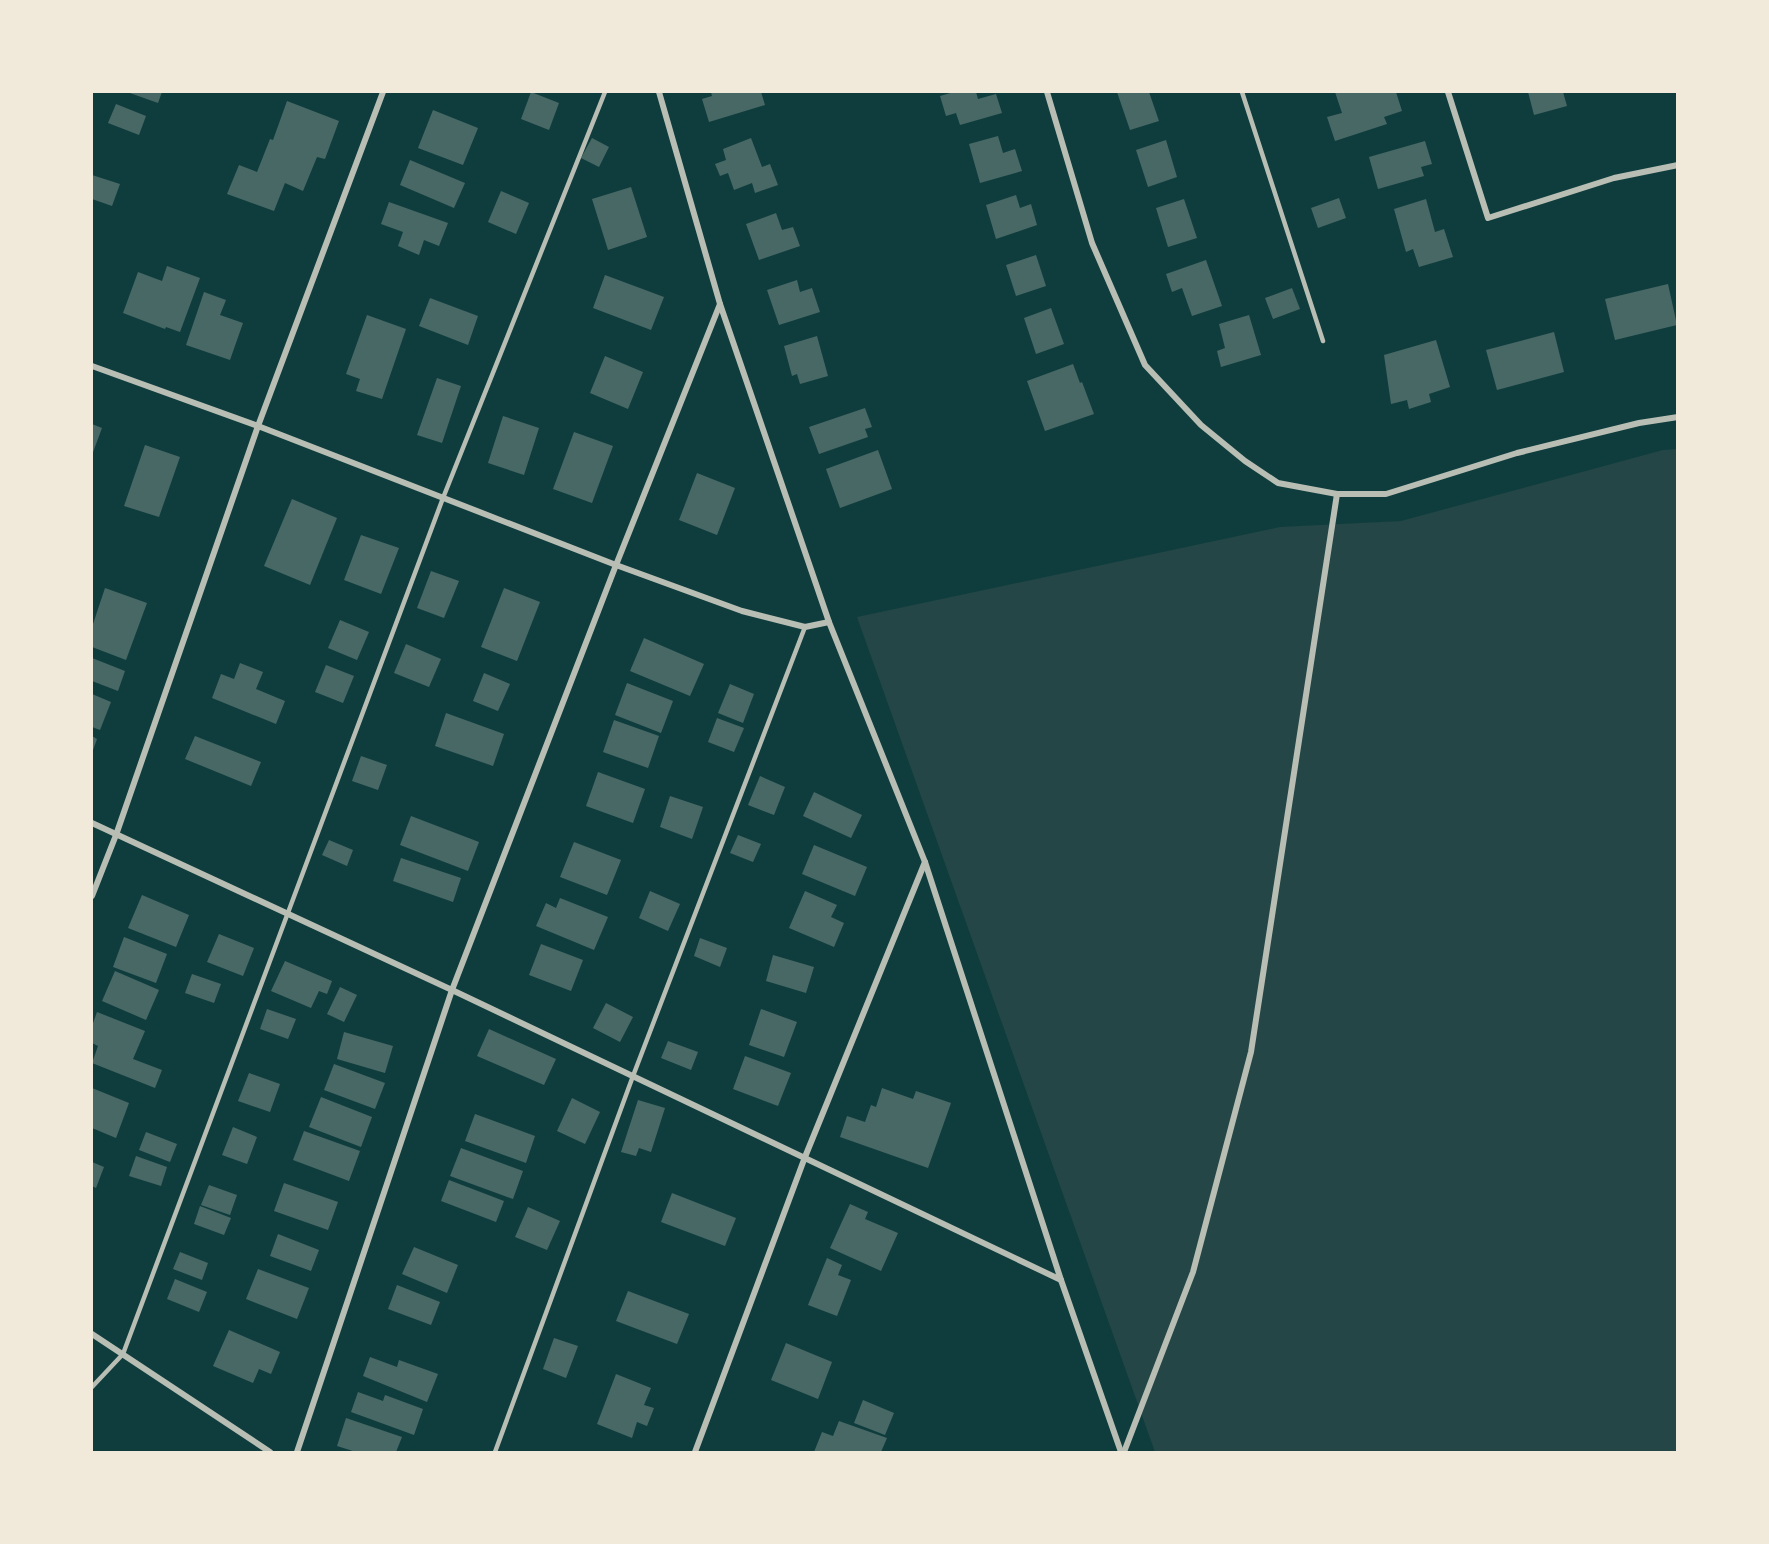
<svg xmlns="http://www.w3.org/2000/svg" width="1769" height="1544" font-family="Inter,sans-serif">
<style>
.green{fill:#244646}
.building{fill:#486865}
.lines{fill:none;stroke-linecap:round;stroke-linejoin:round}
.service{stroke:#b8beb3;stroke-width:4.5}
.minor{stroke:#b8beb3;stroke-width:6}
</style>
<rect width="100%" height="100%" fill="#0f3d3e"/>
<path class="green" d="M1677,449V1452H1155L857,617L1280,527L1401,521L1663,450Z"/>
<g class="building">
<path d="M127,92H162L158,103Z"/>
<path d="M531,92L559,103L549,130L521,119Z"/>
<path d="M711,92H761L765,105L709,122L702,99L712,96Z"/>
<path d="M954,92H976L978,99L996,94L1002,113L960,125L956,113L946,116L940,96Z"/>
<path d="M1117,92H1149L1159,121L1130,130Z"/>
<path d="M1335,92H1396L1402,111L1384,117L1387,124L1335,141L1327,117L1342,113Z"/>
<path d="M1528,92H1563L1567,106L1534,115Z"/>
<path d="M287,101L339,121L325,159L317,157L303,191L285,183L274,211L227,194L239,165L257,172L270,139L273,140Z"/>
<path d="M116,104L146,116L139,135L108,123Z"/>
<path d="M433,110L478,128L463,165L418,148Z"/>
<path d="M998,136L1003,153L1015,149L1022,171L980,183L969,144Z"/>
<path d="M592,138L609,147L599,167L581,158Z"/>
<path d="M751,138L762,167L770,164L778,185L755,193L752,183L734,190L728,173L720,176L715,164L726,160L723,149Z"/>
<path d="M1166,140L1177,177L1148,187L1136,150Z"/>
<path d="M1425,141L1432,164L1421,167L1424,176L1378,189L1369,157Z"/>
<path d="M410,160L465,183L454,208L400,185Z"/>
<path d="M92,175L120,184L112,206L92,199Z"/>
<path d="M631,187L647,237L608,250L592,199Z"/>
<path d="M501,191L529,203L516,234L488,222Z"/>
<path d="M1016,195L1020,208L1031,204L1037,225L996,239L986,205Z"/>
<path d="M1339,198L1346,218L1318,228L1311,208Z"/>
<path d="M1184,199L1197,238L1168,247L1156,208Z"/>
<path d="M1426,199L1435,232L1444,229L1453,257L1419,267L1413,249L1406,252L1394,209Z"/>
<path d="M389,202L448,223L439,246L424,240L419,255L398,246L403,232L381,224Z"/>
<path d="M776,213L782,230L793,227L800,246L759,260L746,224Z"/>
<path d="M1036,255L1046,286L1016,296L1006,265Z"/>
<path d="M1206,260L1222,306L1192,316L1182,288L1172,292L1166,274Z"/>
<path d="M167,266L200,278L180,332L166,327L165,329L123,313L138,272L162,281Z"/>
<path d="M605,275L664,297L651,330L593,308Z"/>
<path d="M797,280L800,292L812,288L820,312L779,325L767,290Z"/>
<path d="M1668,284L1677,325L1615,340L1605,299Z"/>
<path d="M1292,288L1300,309L1273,319L1265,298Z"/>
<path d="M204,292L226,300L220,315L243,323L230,360L186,345Z"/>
<path d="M430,298L478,316L468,345L419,326Z"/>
<path d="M1051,308L1064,344L1036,354L1024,318Z"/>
<path d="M367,315L406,329L382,399L356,391L360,379L346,374Z"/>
<path d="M1249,315L1261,355L1221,367L1217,351L1225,348L1219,324Z"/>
<path d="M1554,332L1564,372L1497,390L1486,350Z"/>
<path d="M817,336L828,376L800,384L797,374L792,376L784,346Z"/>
<path d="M1436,340L1450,387L1429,394L1431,402L1409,409L1407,400L1391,404L1384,355Z"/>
<path d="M605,356L643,372L628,409L590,393Z"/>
<path d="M1073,364L1080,383L1082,382L1094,414L1045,431L1027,381Z"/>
<path d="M437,378L461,386L442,443L417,435Z"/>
<path d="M865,408L872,427L865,429L868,437L819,454L809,427Z"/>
<path d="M503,416L539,428L524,475L488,463Z"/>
<path d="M92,424L102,428L92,455Z"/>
<path d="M574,432L613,446L592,503L553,489Z"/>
<path d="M145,445L180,457L159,517L124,506Z"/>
<path d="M878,450L892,489L840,508L826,469Z"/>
<path d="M697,473L735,488L717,535L679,520Z"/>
<path d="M292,499L337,518L310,585L264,566Z"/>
<path d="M361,535L399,548L381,594L344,580Z"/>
<path d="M431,571L459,581L444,618L417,608Z"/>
<path d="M105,588L147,603L126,660L92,647V627Z"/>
<path d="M504,588L540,602L517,661L481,647Z"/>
<path d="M340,620L369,632L357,660L328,648Z"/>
<path d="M644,638L704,664L690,696L630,671Z"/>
<path d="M406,644L441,659L429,687L394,673Z"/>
<path d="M92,658L125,671L118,691L92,681Z"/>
<path d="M240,663L263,672L256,689L285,701L276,724L212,698L221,674L234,679Z"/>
<path d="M326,665L354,676L343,703L315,692Z"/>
<path d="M484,673L510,684L498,711L473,701Z"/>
<path d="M627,683L673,701L661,733L615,715Z"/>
<path d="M730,684L754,694L743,723L718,713Z"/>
<path d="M92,694L111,702L100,730L92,727Z"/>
<path d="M446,713L504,734L493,766L435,746Z"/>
<path d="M717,718L744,728L734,752L708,742Z"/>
<path d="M614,720L659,736L648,768L603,752Z"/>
<path d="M92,736L97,739L92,753Z"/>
<path d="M195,736L261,762L251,786L185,759Z"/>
<path d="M361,756L387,765L378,790L352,781Z"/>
<path d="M598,772L645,789L633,823L586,806Z"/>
<path d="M760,776L785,787L774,815L748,805Z"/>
<path d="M814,792L862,815L851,838L803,816Z"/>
<path d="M670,796L703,807L692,839L660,827Z"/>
<path d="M411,816L479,842L468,871L400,845Z"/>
<path d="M738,835L761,844L753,862L730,853Z"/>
<path d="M329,840L353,850L347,866L322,855Z"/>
<path d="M574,842L621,860L607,895L560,877Z"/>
<path d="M814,845L867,867L855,896L802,874Z"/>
<path d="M401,858L461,878L453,902L393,881Z"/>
<path d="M650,891L680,904L668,931L639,918Z"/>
<path d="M805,891L837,905L831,917L844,923L834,947L789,928Z"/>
<path d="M142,895L189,915L176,947L128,928Z"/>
<path d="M560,898L608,917L594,950L536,926L546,903L556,908Z"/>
<path d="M219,934L254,948L243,976L207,962Z"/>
<path d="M124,937L167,954L156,983L113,967Z"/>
<path d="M700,938L727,948L720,967L694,956Z"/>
<path d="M541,944L583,960L571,991L529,975Z"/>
<path d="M773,955L814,967L806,993L766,981Z"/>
<path d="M285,961L332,981L327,994L319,991L311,1008L271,991Z"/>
<path d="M115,971L159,990L146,1020L102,1001Z"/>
<path d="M192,974L221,984L214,1003L185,993Z"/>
<path d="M340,987L357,995L344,1022L327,1014Z"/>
<path d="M606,1003L633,1017L620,1042L593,1028Z"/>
<path d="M267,1009L296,1019L288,1039L260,1029Z"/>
<path d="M761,1009L797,1022L784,1057L749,1045Z"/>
<path d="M97,1012L145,1031L133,1059L162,1070L155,1088L92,1063L98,1046L92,1043V1026Z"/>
<path d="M489,1029L556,1059L544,1085L477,1056Z"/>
<path d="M344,1032L393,1046L385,1073L337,1059Z"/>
<path d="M668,1041L698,1052L691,1070L661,1058Z"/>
<path d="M745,1056L791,1073L778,1106L733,1089Z"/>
<path d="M334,1064L385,1083L375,1109L324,1090Z"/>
<path d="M249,1073L280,1084L270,1112L238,1101Z"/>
<path d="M92,1088L129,1103L116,1138L92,1128Z"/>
<path d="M882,1088L913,1099L916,1091L951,1103L928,1168L840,1137L847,1116L865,1122L871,1105L876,1107Z"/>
<path d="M321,1097L372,1117L361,1147L309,1127Z"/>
<path d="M572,1098L600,1112L585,1144L557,1131Z"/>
<path d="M638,1100L665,1108L651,1152L639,1148L636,1156L621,1152Z"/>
<path d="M475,1114L535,1136L526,1163L465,1141Z"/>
<path d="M233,1127L257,1137L247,1164L222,1155Z"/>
<path d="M304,1131L360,1151L349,1181L293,1160Z"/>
<path d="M146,1132L177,1144L170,1162L139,1150Z"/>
<path d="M461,1148L523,1171L513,1199L450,1176Z"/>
<path d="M136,1156L167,1167L161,1186L129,1176Z"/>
<path d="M92,1162L104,1167L96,1188L92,1186Z"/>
<path d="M449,1180L504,1201L496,1222L441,1201Z"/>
<path d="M284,1183L338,1202L328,1230L274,1211Z"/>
<path d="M209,1185L237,1195L230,1215L201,1205Z"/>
<path d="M672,1193L736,1218L725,1246L661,1222Z"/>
<path d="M850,1204L868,1212L865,1219L898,1233L881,1271L830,1248Z"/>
<path d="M200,1206L231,1218L224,1235L194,1224Z"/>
<path d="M528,1207L560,1221L547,1250L515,1237Z"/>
<path d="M278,1234L319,1250L311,1271L270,1256Z"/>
<path d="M414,1247L458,1265L447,1293L402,1274Z"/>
<path d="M180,1252L208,1263L202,1280L173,1269Z"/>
<path d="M827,1258L842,1265L838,1275L851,1280L837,1316L808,1305Z"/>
<path d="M258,1269L309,1288L297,1319L246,1299Z"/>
<path d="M175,1279L207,1292L199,1312L167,1299Z"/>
<path d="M397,1285L440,1302L431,1325L388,1309Z"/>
<path d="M628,1291L689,1314L677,1344L616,1321Z"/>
<path d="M229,1330L280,1352L271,1374L259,1369L253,1383L213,1366Z"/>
<path d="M554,1338L578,1346L566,1378L543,1369Z"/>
<path d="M786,1343L832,1362L818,1399L771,1380Z"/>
<path d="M370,1357L397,1367L399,1360L438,1374L427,1402L363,1376Z"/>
<path d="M616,1374L651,1388L644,1405L654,1408L647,1426L637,1422L632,1438L597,1424Z"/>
<path d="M358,1392L383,1401L385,1395L423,1409L414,1435L351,1412Z"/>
<path d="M863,1400L894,1413L885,1435L854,1423Z"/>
<path d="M346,1418L402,1437L396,1452H356L337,1446Z"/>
<path d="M839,1421L887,1438L881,1452H814L822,1432L833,1436Z"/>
</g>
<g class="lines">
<g class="service">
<path d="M1242,92L1323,341"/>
<path d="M92,1387L123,1354L443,498L605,92"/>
<path d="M495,1452L633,1076L805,627"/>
</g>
<g class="minor">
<path d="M659,92L720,304L829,622L925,862L1061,1280L1121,1452"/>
<path d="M1047,92L1092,243L1145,365L1201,425L1245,461L1278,483L1337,494H1386L1517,453L1639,423L1678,417"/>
<path d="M1448,92L1488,218L1614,178L1678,165"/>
<path d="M92,366L258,426L616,565L742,611L805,627L829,622"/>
<path d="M92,823L452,990L1061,1280"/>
<path d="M92,896L116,835L258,426L383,92"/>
<path d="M92,1334L270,1452"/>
<path d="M297,1452L452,990L616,565L720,304"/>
<path d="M695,1452L805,1157L925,862"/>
<path d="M1124,1452L1193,1272L1251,1052L1337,494"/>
</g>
</g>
<rect width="1769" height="1544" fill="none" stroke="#f1e9da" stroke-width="186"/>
</svg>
